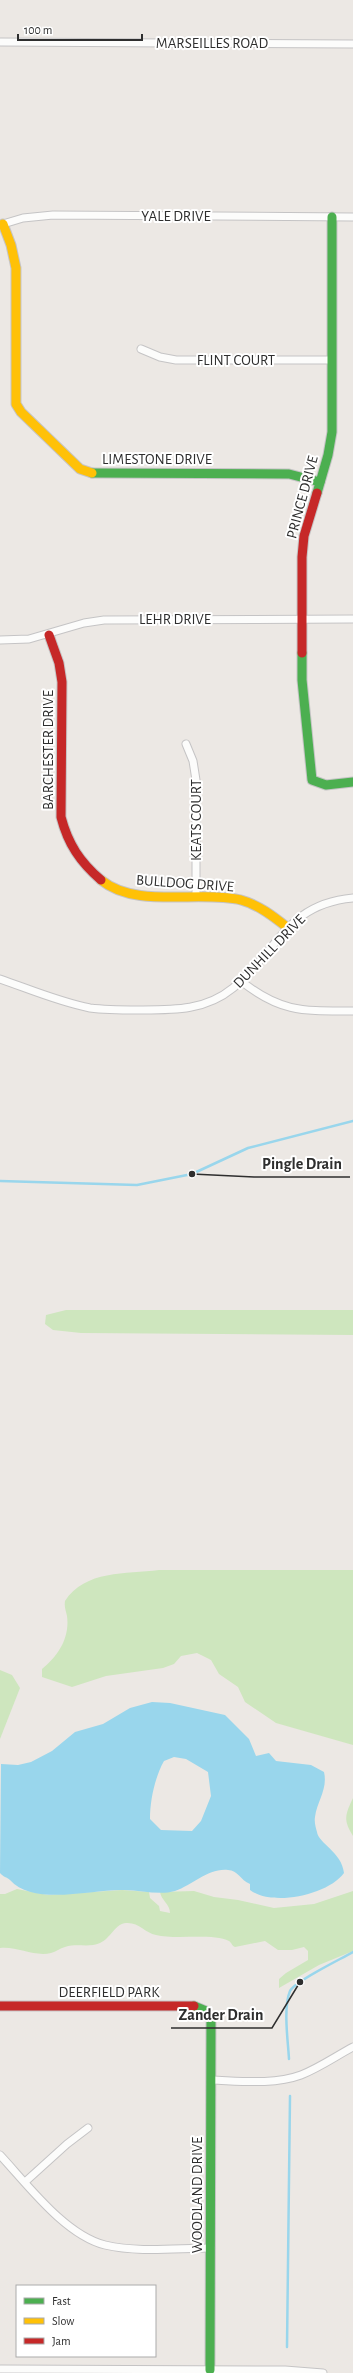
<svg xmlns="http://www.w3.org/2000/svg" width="353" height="2373" font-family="'Alegreya Sans',sans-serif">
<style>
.green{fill:#cee6be}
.water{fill:#99d6ec;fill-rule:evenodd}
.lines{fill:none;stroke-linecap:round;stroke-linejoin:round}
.stream{stroke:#99d6ec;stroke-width:2.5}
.street-casing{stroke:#c5c4c5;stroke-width:9}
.fast-casing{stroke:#c5c4c5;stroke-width:11}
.slow-casing{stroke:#c5c4c5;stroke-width:11}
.jam-casing{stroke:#c5c4c5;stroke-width:11}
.street{stroke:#fcfcfb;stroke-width:7}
.fast{stroke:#4caf50;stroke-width:9}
.slow{stroke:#ffc107;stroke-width:9}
.jam{stroke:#c62828;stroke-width:9}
.labels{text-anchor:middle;stroke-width:4;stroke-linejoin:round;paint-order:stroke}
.street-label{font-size:15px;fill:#2e2e2e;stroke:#fff}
.leader{fill:none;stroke:#2e2e2e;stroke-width:1.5}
.callout-dot{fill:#2e2e2e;stroke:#fff;stroke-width:1.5}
.callout-label{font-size:16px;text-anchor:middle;font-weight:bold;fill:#2e2e2e;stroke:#fff;stroke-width:4;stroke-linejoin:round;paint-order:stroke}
</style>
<rect width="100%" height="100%" fill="#ece8e4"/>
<g class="green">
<path d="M66,1310H353V1335L81,1333L53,1330L45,1324L46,1315Z"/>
<path d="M159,1570H353V1745L276,1723L245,1702L238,1687L219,1674L211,1660L197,1653L181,1656L174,1664L163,1668L106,1676L72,1687L42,1677V1669C58,1656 70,1638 67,1616C66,1611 64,1607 65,1601C85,1570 126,1574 159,1570Z"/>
<path d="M0,1670L12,1675L20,1688L0,1739Z"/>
<path d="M353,1798V1836C343,1820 345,1815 353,1798Z"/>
<path d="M17,1889L48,1895L122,1890L149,1892L150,1898L159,1906L160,1911L170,1913C170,1904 161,1900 160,1892L194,1891L214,1897L238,1900L274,1908L314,1904L353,1891V1951L319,1965L279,1988V1979L286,1973L308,1960V1951L304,1947L292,1950H278L265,1941L235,1947C232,1946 232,1943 229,1941C213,1933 174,1940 156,1935C145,1933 139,1922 126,1923C116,1923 110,1939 100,1943C89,1948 77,1943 65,1947C60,1948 56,1952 51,1953C34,1957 17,1946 0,1948V1894H5Z"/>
</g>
<path class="water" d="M152,1702L170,1703L225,1715L249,1739L256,1756L269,1753L276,1761L311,1765L324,1772C328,1789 317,1801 315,1817C314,1822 316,1828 317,1832C318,1843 342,1852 344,1873C328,1895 272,1907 250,1890V1884C240,1880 238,1870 228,1870C208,1868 193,1885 175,1891C158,1896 138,1889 121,1890C89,1890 33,1906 10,1880C7,1877 3,1877 0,1873L1,1764L18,1765L31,1762L52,1751L75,1732L103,1724L130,1708ZM174,1757L186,1759L208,1772L211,1796L201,1821L192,1831L161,1830L150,1819C150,1800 155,1777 164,1761Z"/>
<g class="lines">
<g class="stream">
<path d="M0,1181L137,1185L192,1174L248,1148L353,1121"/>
<path d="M289,2059C288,2041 283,2008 290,1991C295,1981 341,1959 353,1952"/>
<path d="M287,2347L290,2096"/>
</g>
<g class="street-casing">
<g id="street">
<path d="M0,42L353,44"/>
<path d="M0,225L23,218L53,215L353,217"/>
<path d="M141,349L160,357L176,360H332"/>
<path d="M0,640L29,639L84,623L104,620L353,619"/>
<path d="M186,744L193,761L196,780V897"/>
<path d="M0,979C29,989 59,1002 90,1008C106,1010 122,1010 138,1010C173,1010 205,1011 233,988C278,951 286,904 353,898"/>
<path d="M241,981C281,1013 304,1011 353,1011"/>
<path d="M212,2080C240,2081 274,2085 301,2075C319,2068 336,2056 353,2047"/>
<path d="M0,2155C28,2185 65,2235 105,2245C139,2253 177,2248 211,2248"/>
<path d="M25,2182L67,2144L88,2128"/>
<path d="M0,2369L285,2370L323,2373"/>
</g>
</g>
<g class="fast-casing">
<g id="fast">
<path d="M92,473L289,474L320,482"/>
<path d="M317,493L328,455L332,432V217"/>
<path d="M302,653V680L312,780L326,785L353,782"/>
<path d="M194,2006L206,2011L211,2020L210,2370"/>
</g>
</g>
<g class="slow-casing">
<g id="slow">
<path d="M3,224L11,245L16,268V404L21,412L80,469L92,473"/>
<path d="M101,880C136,909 199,890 241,900C259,905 274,917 288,928"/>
</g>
</g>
<g class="jam-casing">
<g id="jam">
<path d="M49,635L59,663L62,682L61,817C68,844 80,862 101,880"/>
<path d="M302,653V557L304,536L317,493"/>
<path d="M0,2006H194"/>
</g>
</g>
<use href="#street" class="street"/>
<use href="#fast" class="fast"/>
<use href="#slow" class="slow"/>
<use href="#jam" class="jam"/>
</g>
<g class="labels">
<g class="street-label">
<text x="212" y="48">MARSEILLES ROAD</text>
<text x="176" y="221">YALE DRIVE</text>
<text x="236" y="365">FLINT COURT</text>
<text x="157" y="464">LIMESTONE DRIVE</text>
<text transform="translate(302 497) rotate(-75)" y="5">PRINCE DRIVE</text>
<text x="175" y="624">LEHR DRIVE</text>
<text transform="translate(48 750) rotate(-90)" y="5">BARCHESTER DRIVE</text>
<text transform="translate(196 820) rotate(-90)" y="5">KEATS COURT</text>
<text transform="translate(185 883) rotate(4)" y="5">BULLDOG DRIVE</text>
<text transform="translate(269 951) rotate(-46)" y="5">DUNHILL DRIVE</text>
<text x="109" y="1997">DEERFIELD PARK</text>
<text transform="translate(197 2195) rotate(-90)" y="5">WOODLAND DRIVE</text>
</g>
</g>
<path class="leader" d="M192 1174L254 1177H350M300 1982L272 2028H171"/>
<g class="callout-dot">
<circle cx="192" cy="1174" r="4"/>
<circle cx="300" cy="1982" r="4"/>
</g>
<g class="callout-label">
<text x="302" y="1169">Pingle Drain</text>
<text x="221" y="2020">Zander Drain</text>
</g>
<rect x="16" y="2285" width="140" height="72" fill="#ffffff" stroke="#ababab"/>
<rect x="24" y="2298" width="20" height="6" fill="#4caf50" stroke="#ababab"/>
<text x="52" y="2305" font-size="12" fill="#2e2e2e">Fast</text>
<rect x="24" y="2318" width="20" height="6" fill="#ffc107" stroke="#ababab"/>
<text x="52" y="2325" font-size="12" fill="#2e2e2e">Slow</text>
<rect x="24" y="2338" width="20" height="6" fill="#c62828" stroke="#ababab"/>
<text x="52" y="2345" font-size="12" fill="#2e2e2e">Jam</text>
<path d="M18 34v6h124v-6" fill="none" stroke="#2e2e2e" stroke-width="2"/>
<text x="24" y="34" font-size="12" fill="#2e2e2e" stroke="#ffffff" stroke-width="3" paint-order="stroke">100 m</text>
</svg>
